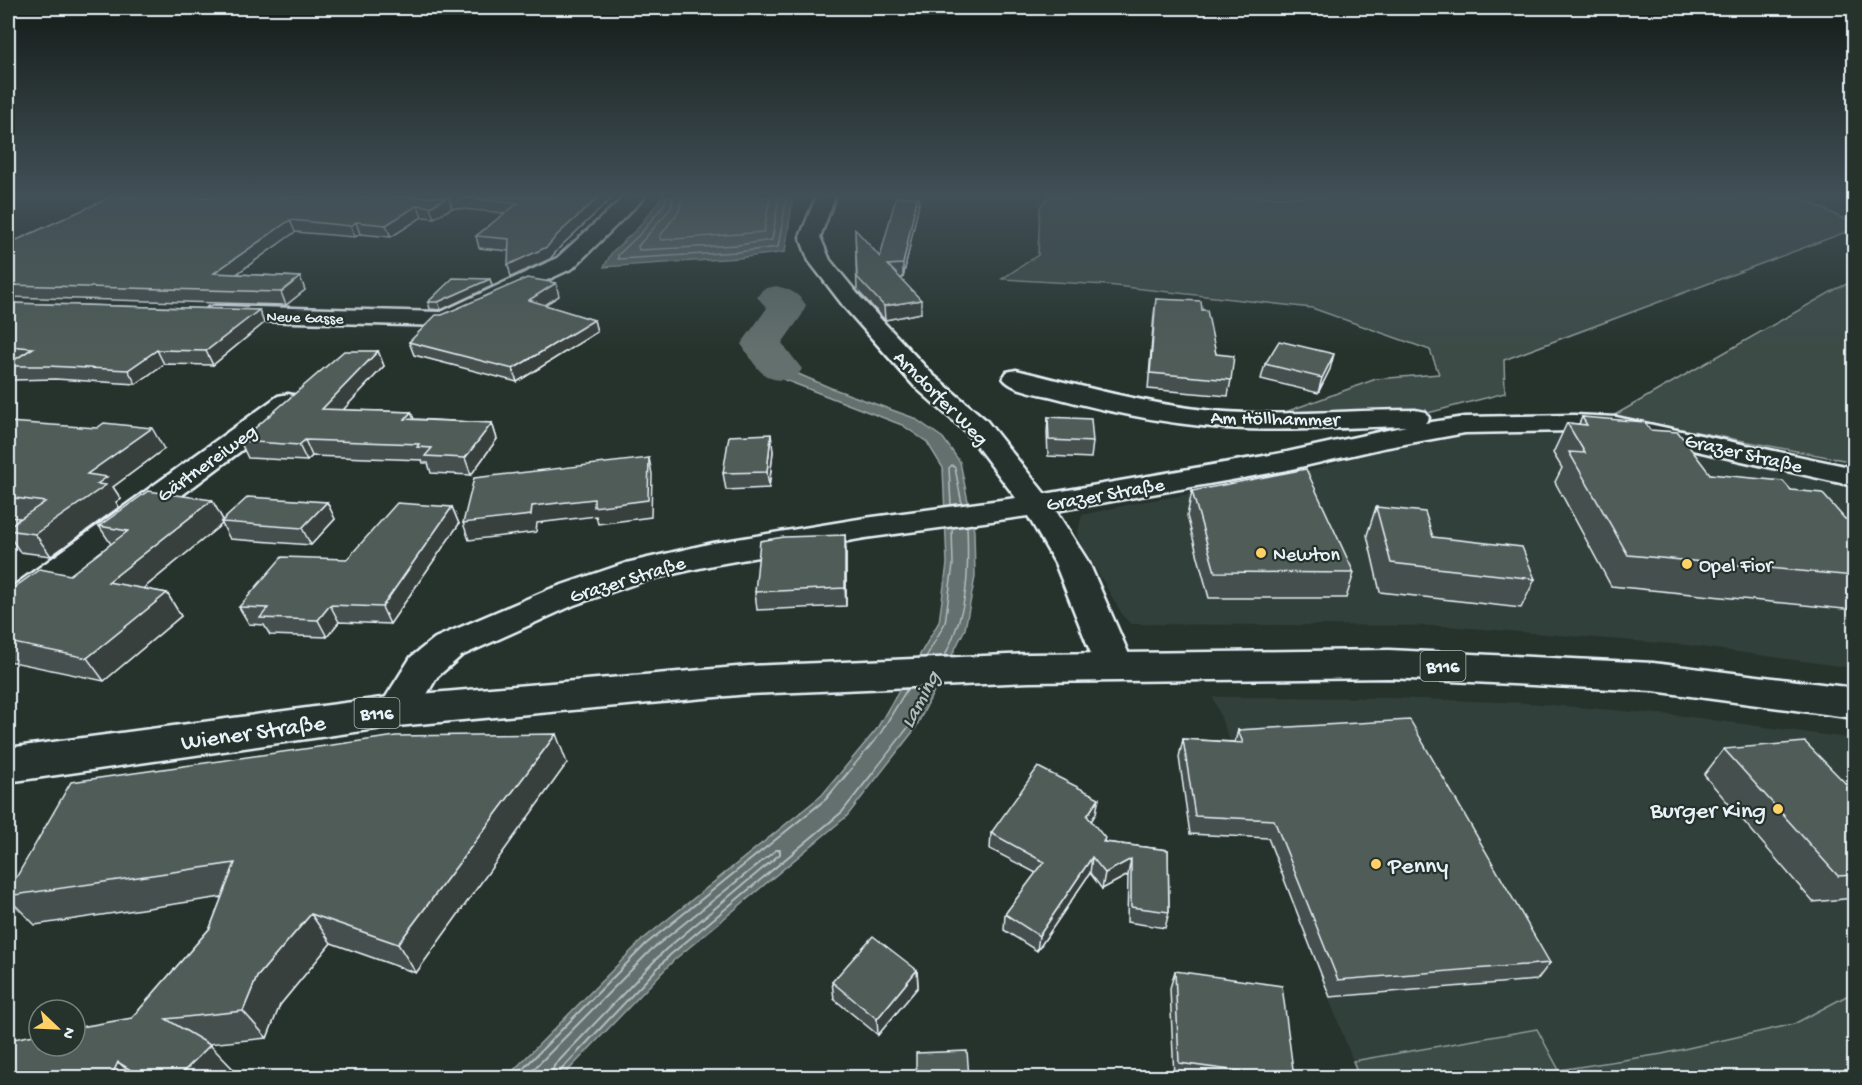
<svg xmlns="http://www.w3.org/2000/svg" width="1862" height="1085" font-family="'Gochi Hand',sans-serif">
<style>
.built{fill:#333f3a}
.green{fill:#3e4b47;stroke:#939ea0;stroke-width:1.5}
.water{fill:#636f6d;stroke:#98a3a5;stroke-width:1.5}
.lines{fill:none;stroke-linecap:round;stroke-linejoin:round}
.shore-far1{stroke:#b3bdc0;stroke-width:1.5}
.shore{stroke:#b3bdc0;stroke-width:2}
.river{fill:#636f6d;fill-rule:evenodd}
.street-casing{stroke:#e8f1f8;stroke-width:5}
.primary-casing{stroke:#e8f1f8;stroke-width:5}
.street{fill:#26332d;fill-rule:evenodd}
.primary{fill:#26332d;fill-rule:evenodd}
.wall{fill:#454f4d;stroke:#e8f1f8;stroke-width:1.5}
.shaded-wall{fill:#38403e;stroke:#e8f1f8;stroke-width:1.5}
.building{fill:#505c59;stroke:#e8f1f8;stroke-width:1.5}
.poi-dot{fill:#ffd166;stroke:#26332d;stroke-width:2}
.labels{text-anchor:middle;stroke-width:4.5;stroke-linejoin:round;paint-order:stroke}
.far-street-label{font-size:16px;fill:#e8f1f8;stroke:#26332d}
.shield{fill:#26332d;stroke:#aeb8bb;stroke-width:1.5}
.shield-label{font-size:18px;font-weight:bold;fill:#e8f1f8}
.street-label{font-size:20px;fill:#e8f1f8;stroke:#26332d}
.poi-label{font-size:20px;fill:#e8f1f8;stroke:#26332d;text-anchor:start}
.water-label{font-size:21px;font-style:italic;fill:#b3bdc0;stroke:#26332d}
.near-street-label{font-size:24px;fill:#e8f1f8;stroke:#26332d}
.near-poi-label{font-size:24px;fill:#e8f1f8;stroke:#26332d;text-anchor:end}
</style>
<rect width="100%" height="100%" fill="#26332d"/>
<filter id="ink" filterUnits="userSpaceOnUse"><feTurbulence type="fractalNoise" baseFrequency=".0167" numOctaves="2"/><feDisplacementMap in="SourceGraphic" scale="12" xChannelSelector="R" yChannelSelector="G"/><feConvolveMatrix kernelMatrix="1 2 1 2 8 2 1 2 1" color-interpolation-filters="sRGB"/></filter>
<g filter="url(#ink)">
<g class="built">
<path d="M1499,429L1626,435L1854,485V668L1686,645L1445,626L1131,624L1123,616L1077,536L1082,515L1140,502L1275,481L1423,437Z"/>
<path d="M1213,697L1392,698L1528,703L1683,716L1854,739V992L1794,1024L1662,1054L1559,1070L1536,1029L1353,1061Z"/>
</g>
<g class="green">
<path d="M1048,197H1799L1854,224V229L1504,360L1505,393L1428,413L1359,412L1280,414L1376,379L1439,374L1430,350L1312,308L1107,285L1002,279L1038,255L1040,207Z"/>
<path d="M1854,281V462L1613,416L1836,289Z"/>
<path d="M1854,992V1077L1359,1078L1353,1061L1537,1029L1559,1070L1662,1054L1794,1024Z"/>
</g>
<g class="water">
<path d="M662,197H793L785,252L739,258L604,267L612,252L638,228Z"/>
<path d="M780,310L795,313L773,334L771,345L778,359L796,373L831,388L914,418L943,438L960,462L974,531L975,577L965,629L915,729L847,816L674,960L562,1077L506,1078L642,940L822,795L876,730L939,622L947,564L943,468L927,442L902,425L780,378L764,363L754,351L753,344L761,329Z"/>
</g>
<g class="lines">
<g class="shore-far1">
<path d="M666,197L665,203L642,232L618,255V259L738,252L778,247L787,197"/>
<path d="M673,197L671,208L638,246L639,250L738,245L772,240L779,197"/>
<path d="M682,197L679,211L660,236L661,240L764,232L770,197"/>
<path d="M951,505L949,468L952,465L955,468L962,504"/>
<path d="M945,656C968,607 969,579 967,526"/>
<path d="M926,657L945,623L953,565L952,528"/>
<path d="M850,770L880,734L907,689"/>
<path d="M875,770L910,725L929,688"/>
</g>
<g class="shore">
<path d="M514,1078L646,944L826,799L851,769"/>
<path d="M525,1078L651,950L776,850H780V854L665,950L554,1066L551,1078"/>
<path d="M558,1078L560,1071L670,955L842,812L876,769"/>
</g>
<path class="river" d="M776,286C790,289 798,293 806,305L802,315L782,343L802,369L796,378C764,386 757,368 741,344L767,308L757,297L763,289Z"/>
<g class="street-casing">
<g id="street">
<path d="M624,197H645L573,268L453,324L445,326L216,320L208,318L204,313L208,308L216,306L441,312L557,258Z"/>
<path d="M816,197H835L820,237L830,260L861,298L933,375L986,420L1045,494L1287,452L1406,426C1353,427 1299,431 1246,429C1181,427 1116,414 1053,397C1038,393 1011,390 1003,378L1007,372L1016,370C1082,386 1145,404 1213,411C1280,417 1348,410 1415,410L1425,412L1429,418L1425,423L1465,417L1574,415L1616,417L1854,468V486L1616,433L1574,431L1465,433L1383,448L1287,470L1056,511L1089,563L1134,666L1128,676L1115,680L1102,676L1096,666L1055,563L1028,516L865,538L713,565L646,580L574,605L461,656L437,677L411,722L397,726L383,722L377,711L411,657L435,638L550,589L626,563L713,543L865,518L1016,498L966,432L915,387L845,308L809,261L800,237Z"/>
<path d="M288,394L298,396L302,402L298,408L21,616L8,619V590L278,396Z"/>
</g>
</g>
<g class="primary-casing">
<path id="primary" d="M1389,650L1653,663L1854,688V718L1653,691L1389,678L1029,682L749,694L397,726L8,782V748L397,696L749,666L1029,654Z"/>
</g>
<use href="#street" class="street"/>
<use href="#primary" class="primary"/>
</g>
<g class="wall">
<path d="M111,197H613L561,246L550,259L511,277L509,251L479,248L476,236L505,213L452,208L434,218L422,217L391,237L360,234L355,237L295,232L236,274L300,277L305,290L286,305L8,297V244Z"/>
<path d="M919,203L903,278H900L921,313L885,320L857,290L855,229L880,257Z"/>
<path d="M490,279L492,286L441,310L430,309L428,302Z"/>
<path d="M559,296L544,305L594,320L597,332L517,382L414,355L409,342L442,315Z"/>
<path d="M1156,299L1202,310L1216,354L1231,380L1228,396L1148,389L1154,314Z"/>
<path d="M8,303L259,310L264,323L213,365L164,364L136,384L55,379L13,380L8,371V364L14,360L8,359Z"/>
<path d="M378,351L384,366L343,410L411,412L414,419L492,423L497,439L471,475L431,473L428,463H423L422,460L312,456L307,461L248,458L240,441Z"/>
<path d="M1265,364L1330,369L1318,393L1261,379Z"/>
<path d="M1048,417L1093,442L1091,458L1048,456L1047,433Z"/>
<path d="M1582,417L1650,430L1710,474L1791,490L1845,519L1854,520V610L1611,586L1555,482L1562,468L1553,453L1567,423L1579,424Z"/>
<path d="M8,422L164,449L113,487L121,499L116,502L119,507L51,556L20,552L8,534V527L20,518L8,517Z"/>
<path d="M773,451L769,488L726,490L723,473Z"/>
<path d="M1192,491L1354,573L1346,598H1209L1187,516Z"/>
<path d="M212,500L223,520L327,502L335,519L311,545L230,539L222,524L143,589L167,593L181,616L104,681L8,661V592L70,575L111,544L99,526Z"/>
<path d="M452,507L459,524L390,624L339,622L327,637L270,635L264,625L249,624L239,607L347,559Z"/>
<path d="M1376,507L1433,537L1535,579L1521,608L1380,592L1367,535Z"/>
<path d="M845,535L846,552V606L757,610L755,592Z"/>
<path d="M1238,730L1550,963L1537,980L1330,997L1268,838L1190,834L1179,757L1183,739L1235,742Z"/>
<path d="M1724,749L1854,792V898L1813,902L1704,775Z"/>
<path d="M567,763L416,973L331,943L280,1005L267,1038L208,1044L236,1072L231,1077H8L132,1018L210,928L222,897L35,925L8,898V892Z"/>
<path d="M1096,813L1091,821L1105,842L1168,850L1169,912L1165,928L1127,922L1128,875L1102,889L1090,873L1037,951L1004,930L1005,914L1036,873L990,849L991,833Z"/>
<path d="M917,970L918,987L878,1035L834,999L832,982Z"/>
<path d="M1175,971L1294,1077H1174L1170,988Z"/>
</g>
<g class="shaded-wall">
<path d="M447,197H449L452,208L434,218L430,207Z"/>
<path d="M599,197H613L561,246L550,259L511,277L508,265L558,234Z"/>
<path d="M917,197H919V203L903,278V264Z"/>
<path d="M418,205L422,217L391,237L386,225Z"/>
<path d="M290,220L295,232L220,286L214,273Z"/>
<path d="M356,222L360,234L355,237L351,226Z"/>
<path d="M300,277L305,290L286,305L281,292Z"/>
<path d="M490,279L492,286L441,310L438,302Z"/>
<path d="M556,283L559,296L532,313L529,300Z"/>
<path d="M921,300V313L885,320L884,306Z"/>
<path d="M259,310L264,323L213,365L206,351Z"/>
<path d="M594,320L597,332L517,382L513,369Z"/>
<path d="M157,350L164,364L136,384L128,370Z"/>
<path d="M378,351L384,366L329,425L322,409Z"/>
<path d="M1334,354L1330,369L1318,393L1322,378Z"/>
<path d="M411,412L417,428L405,419Z"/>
<path d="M492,423L497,439L471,475L465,458Z"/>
<path d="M152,428L164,449L113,487L121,499L116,502L119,507L51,556L35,534L87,474Z"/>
<path d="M771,434L773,451L769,488L767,472Z"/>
<path d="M305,440L312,456L307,461L299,445Z"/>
<path d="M649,458L652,474L651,517L598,524L596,516L537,523L536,532L469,540L463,523L532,506Z"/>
<path d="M212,500L224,522H221L222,524L123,605L108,582Z"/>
<path d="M327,502L335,519L311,545L302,528Z"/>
<path d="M452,507L459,524L390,624L382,607Z"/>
<path d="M845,535L846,552V606L845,588Z"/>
<path d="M167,593L181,616L104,681L87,658Z"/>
<path d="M330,605L339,622L327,637L318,620Z"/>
<path d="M556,734L567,763L416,973L398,944Z"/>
<path d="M1099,798L1096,813L1085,832L1087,816Z"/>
<path d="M1092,857L1090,873L1037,951L1039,936Z"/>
<path d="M1131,859L1128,875L1102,889L1105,873Z"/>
<path d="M311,914L331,943L280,1005L267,1038L243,1011L257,977Z"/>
<path d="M917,970L918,987L878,1035L877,1019Z"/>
<path d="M210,1045L236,1072L231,1077H178Z"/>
<path d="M118,1062L135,1077H111Z"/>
</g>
<g class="building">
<path d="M111,197H447L430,207L418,205L386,225L356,222L351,226L290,220L214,273L300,277L281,292L8,285V244Z"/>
<path d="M460,197H599L558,234L547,247L508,265L509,239L476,236L518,203Z"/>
<path d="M896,197H917L903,264L888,265L921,300L884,306L857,277L855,229L880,257Z"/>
<path d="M453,278L490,279L438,302H428Z"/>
<path d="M527,278L556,283L529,300L594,320L513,369L409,342L436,315H442Z"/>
<path d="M1156,299L1201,301L1202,310H1207L1216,354L1234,356L1231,380L1150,373Z"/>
<path d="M8,303L259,310L206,351L157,350L128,370L47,366H8V364L33,348L8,346Z"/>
<path d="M1279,341L1334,354L1322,378L1265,364Z"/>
<path d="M344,351H378L322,409L411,412L405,419L492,423L465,458L425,456L432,448L417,447L419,444L305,440L299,445L240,441Z"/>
<path d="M1048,417L1091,419L1093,442L1049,440Z"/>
<path d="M1582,417L1645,422L1650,430L1678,432L1710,474L1783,481L1791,490L1822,493L1845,519L1854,520V576L1628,555L1569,452L1585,453L1567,423L1587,425Z"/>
<path d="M8,422L97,428L104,423L152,428L87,474L107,477L97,484L106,485L35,534L8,530V527L45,502L8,497Z"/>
<path d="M771,434L767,472L723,473L729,436Z"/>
<path d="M649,458L648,500L594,507V499L532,506L531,515L463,523L474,478Z"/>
<path d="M1306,469L1354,573L1215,572L1192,491Z"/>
<path d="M148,491L212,500L108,582L167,593L87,658L8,642V592L40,569L70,575L128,531L99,526Z"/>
<path d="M248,497L327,502L302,528L221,522Z"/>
<path d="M397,503L452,507L382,607L330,605L318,620L260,618L268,608L239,607L282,557L347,559Z"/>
<path d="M1376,507L1425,512L1433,537L1522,547L1535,579L1391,563Z"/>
<path d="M845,535V588L755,592L760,541L784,537Z"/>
<path d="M1410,720L1550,963L1338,980L1274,820L1195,816L1183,739L1243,743L1238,730Z"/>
<path d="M556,734L398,944L311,914L257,977L243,1011L166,1019L210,1045L178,1077H142L118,1062L111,1077H8V1040L39,1034V1046H75V1028L132,1018L210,928L235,863L8,896V892L71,782L396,736Z"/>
<path d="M1805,742L1854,792V875L1838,876L1724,749Z"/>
<path d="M1038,767L1099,798L1087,816L1105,838L1103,842L1168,850L1169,912L1131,907V859L1105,873L1092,857L1039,936L1005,914L1044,862L991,833Z"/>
<path d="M873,936L917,970L877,1019L832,982Z"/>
<path d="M1175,971L1282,986L1294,1077H1282L1179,1063Z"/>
<path d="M967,1051L969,1077H916V1053Z"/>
</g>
</g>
<linearGradient id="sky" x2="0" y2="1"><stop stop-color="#151c19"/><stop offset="0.56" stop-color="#415057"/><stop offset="1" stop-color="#415057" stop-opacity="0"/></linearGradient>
<rect width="1862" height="349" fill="url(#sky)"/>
<g class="poi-dot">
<circle cx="1261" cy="553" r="6"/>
<circle cx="1687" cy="564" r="6"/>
<circle cx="1778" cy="809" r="6"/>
<circle cx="1376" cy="864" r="6"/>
</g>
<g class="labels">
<g class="far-street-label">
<text transform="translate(305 316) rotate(2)" y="6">Neue Gasse</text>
</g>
<g class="shield">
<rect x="1420.5" y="651" width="45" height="30" rx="4.5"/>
<rect x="354.5" y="698" width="45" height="30" rx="4.5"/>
</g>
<g class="shield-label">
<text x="1443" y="672">B116</text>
<text x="377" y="719">B116</text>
</g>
<g class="street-label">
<text transform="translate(942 397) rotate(45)" y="7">Arndorfer Weg</text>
<text transform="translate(1275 417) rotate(1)" y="7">Am Höllhammer</text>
<text transform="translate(1744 452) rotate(13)" y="7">Grazer Straße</text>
<text transform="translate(206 462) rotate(-36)" y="7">Gärtnereiweg</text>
<text transform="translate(1105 493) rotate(-10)" y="7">Grazer Straße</text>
<text transform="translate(627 578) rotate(-17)" y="7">Grazer Straße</text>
</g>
<g class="poi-label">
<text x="1273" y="560">Newton</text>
<text x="1699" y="571">Opel Fior</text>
</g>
<g class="water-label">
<text transform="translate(919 699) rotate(-62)" y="7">Laming</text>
</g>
<g class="near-street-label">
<text transform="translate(253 731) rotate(-8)" y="8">Wiener Straße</text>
</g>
<g class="near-poi-label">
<text x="1766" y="817">Burger King</text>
<text x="1388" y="872" text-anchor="start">Penny</text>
</g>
</g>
<rect width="1862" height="1085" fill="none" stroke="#26332d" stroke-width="30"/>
<rect x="15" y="15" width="1832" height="1055" fill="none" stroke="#e8f1f8" stroke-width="2" filter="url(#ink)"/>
<g transform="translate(57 1028) rotate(113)"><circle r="28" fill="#26332d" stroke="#747f7e" stroke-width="1.5"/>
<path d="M0-4.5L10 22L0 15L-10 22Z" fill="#ffd166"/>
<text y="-9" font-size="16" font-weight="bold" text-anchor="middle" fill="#e8f1f8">N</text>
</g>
</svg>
